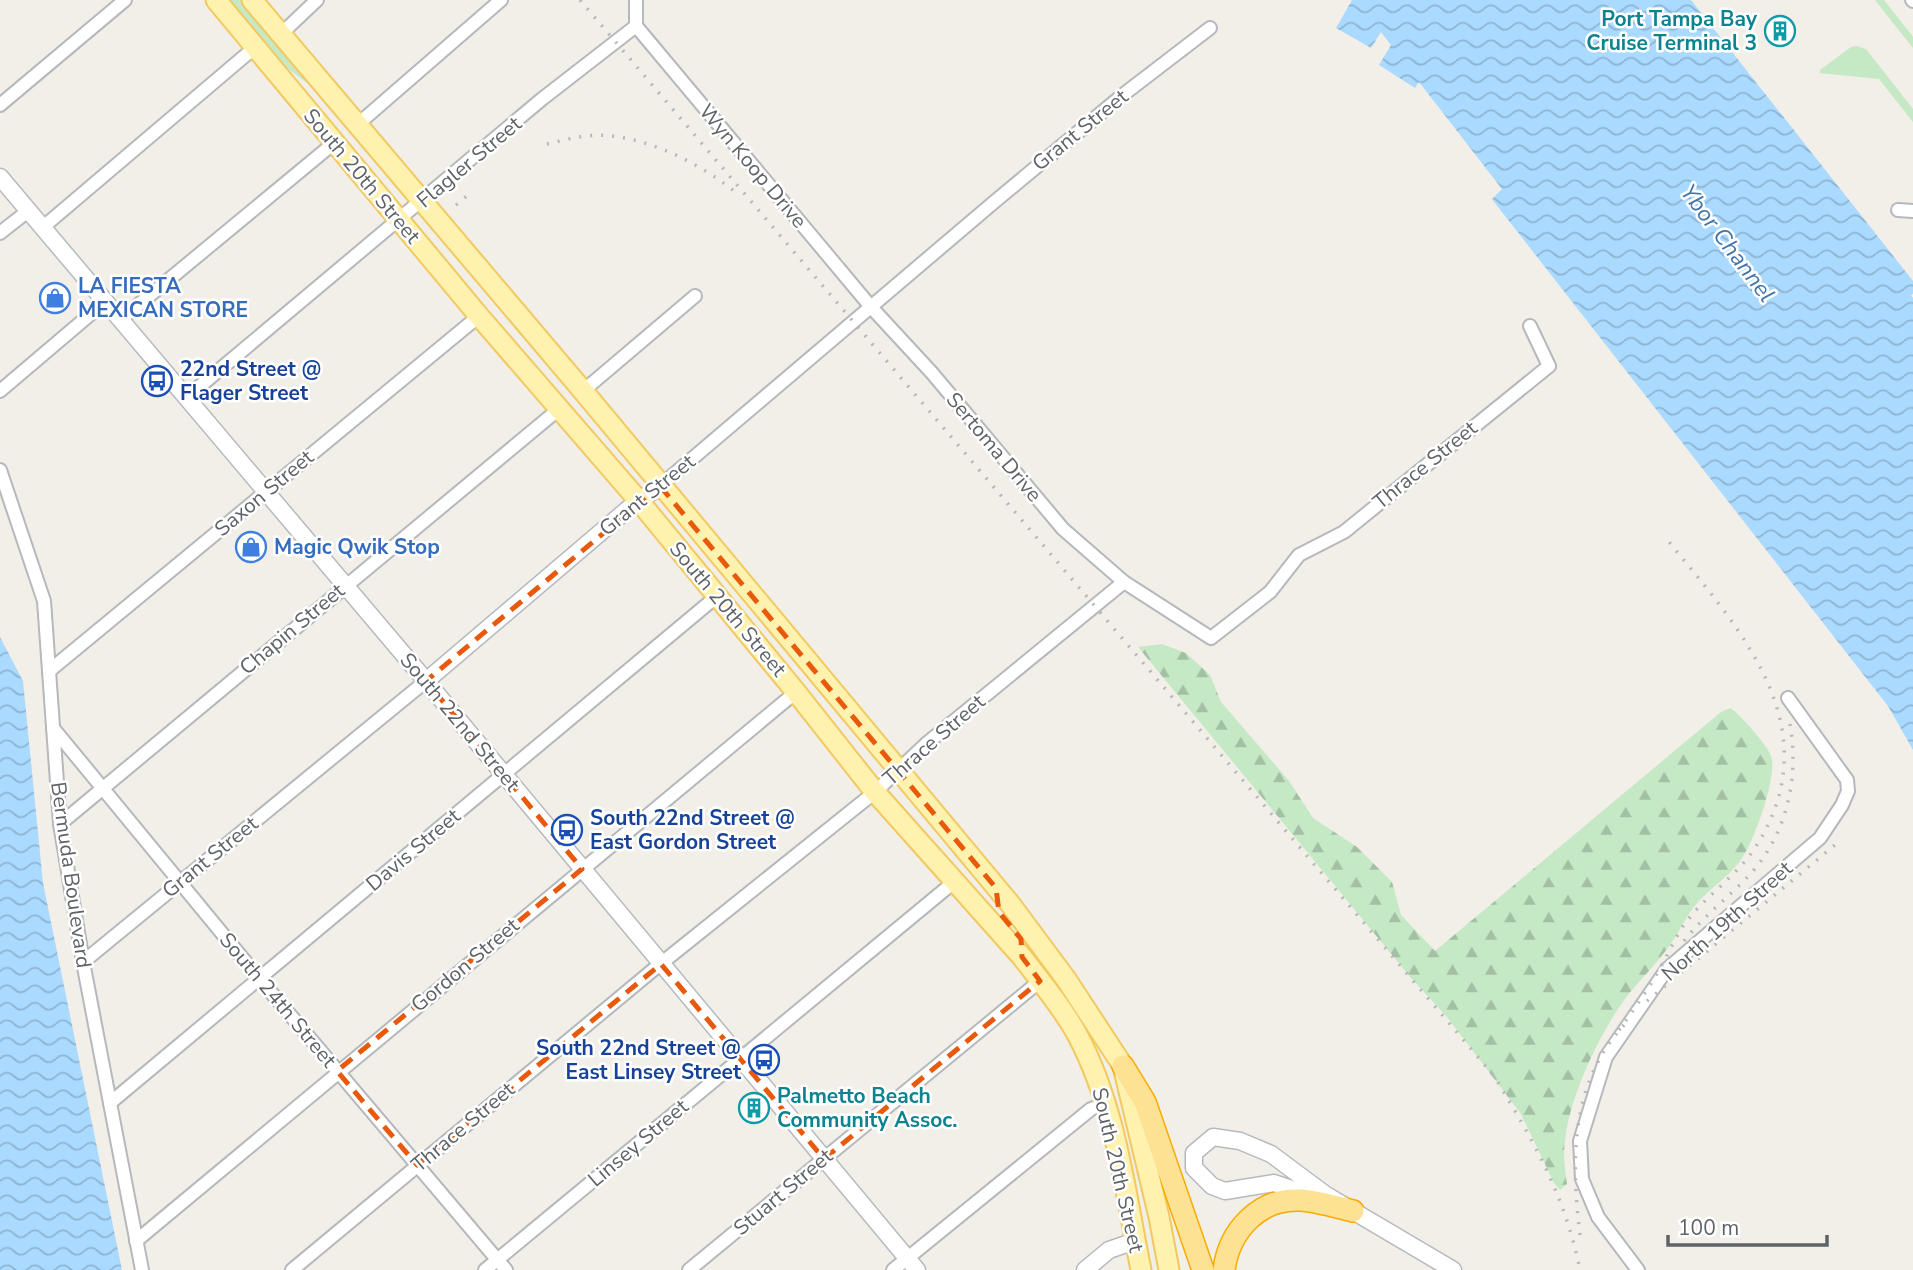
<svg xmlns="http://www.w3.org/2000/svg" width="1913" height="1270" font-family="'Nunito Sans',sans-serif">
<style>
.grass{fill:#c5e8c5}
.forest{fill:url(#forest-firs)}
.water{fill:url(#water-waves)}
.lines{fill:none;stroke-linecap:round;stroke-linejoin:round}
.street-casing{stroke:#b5b8bc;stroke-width:16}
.secondary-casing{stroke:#b6babf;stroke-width:19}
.primary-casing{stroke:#f2c960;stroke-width:23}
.highway-casing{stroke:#f9ab00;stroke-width:24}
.street{stroke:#fff;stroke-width:12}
.secondary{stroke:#fff;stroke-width:16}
.primary{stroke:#fff2af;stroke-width:19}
.highway{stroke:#fde293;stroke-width:21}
.rail{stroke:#b6b7b8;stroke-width:3.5;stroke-dasharray:2 9;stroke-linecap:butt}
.marked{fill:none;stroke:#e8590c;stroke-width:5;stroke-dasharray:14 9;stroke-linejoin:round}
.labels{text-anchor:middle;stroke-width:5;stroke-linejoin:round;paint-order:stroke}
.culture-label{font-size:21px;font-weight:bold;fill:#0d838f;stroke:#fff;text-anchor:end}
.street-label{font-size:21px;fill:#5f6368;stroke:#fff}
.shop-label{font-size:21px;font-weight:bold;fill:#366cbe;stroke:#fff;text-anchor:start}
.transit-label{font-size:21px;font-weight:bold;fill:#164399;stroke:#fff;text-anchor:start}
.water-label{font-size:23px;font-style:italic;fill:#4174aa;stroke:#fff}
</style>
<defs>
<pattern id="forest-firs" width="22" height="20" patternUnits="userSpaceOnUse" patternTransform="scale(1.75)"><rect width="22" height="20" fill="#c5e8c5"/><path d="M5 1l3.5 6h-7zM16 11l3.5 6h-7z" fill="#a3c0a4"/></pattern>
<pattern id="water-waves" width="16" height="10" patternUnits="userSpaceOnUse" patternTransform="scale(1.75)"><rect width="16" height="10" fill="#aadaff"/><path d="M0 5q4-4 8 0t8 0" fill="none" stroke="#8eb4d2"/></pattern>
</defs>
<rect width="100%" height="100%" fill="#f1efe8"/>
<g class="grass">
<path d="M230,0H242L310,81L307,83L286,67Z"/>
<path d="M1875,0H1884L1913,37V48Z"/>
<path d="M1857,46L1866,49L1913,109V122L1879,79L1820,73V70L1851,47Z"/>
</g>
<path class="forest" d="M1162,644L1186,653L1210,675L1221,702L1289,781L1313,818L1357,847L1392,882L1401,915L1435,951L1721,712L1730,708C1739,713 1768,746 1771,756C1778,776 1753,845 1740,861C1728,877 1711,888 1698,902C1687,914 1681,929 1672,942C1658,963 1639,980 1624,1000C1599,1035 1569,1098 1565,1141C1563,1155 1565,1170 1567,1184L1560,1190L1554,1183L1521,1114L1447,1017L1411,978L1138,647Z"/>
<g class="water">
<path d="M1352,0H1691L1913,281V294L1911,295L1913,298V750L1888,706L1498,207L1492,199L1502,189L1419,82L1415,88L1379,65L1391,45L1381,32L1371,48L1336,28Z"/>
<path d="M0,637L23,681L43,883L122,1270H0Z"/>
</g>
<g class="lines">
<g class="street-casing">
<g id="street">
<path d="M1912,0L1913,1"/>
<path d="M636,26L871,307L932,373L1063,529L1124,582L1211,638L1270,592L1299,555L1344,532L1549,366L1530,326"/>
<path d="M281,34L317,0"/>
<path d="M0,105L125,0"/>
<path d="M357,125L501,0"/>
<path d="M1898,210L1913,211"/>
<path d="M42,228L254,48"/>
<path d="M0,233L28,211"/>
<path d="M120,320L334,143"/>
<path d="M0,391L106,301"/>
<path d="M583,391L695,296"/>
<path d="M187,397L542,99L636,26V0"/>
<path d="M0,470L44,601L60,824L83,962L142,1270"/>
<path d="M660,486L993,203L1124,94L1210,28"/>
<path d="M49,671L479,316"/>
<path d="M53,728L258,977L506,1270"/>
<path d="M60,824L559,409"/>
<path d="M83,962L426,681"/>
<path d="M110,1103L716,597"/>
<path d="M136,1241L796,692"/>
<path d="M292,1270L653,970L875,792L926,744L1124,582"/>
<path d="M485,1270L954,882"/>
<path d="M689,1270L1040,981"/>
<path d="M893,1270L1091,1109L1107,1103"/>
<path d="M1638,1270L1598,1217L1582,1179L1580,1141L1606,1057L1667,969L1820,838L1842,805L1848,791L1847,780L1788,698"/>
</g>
</g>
<g class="secondary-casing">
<g id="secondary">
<path d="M0,177L426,681L917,1270"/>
<path d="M426,681L628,509L660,486"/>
<path d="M1312,1196L1274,1183L1225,1191L1212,1186L1194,1168V1153L1213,1137L1240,1141L1271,1154L1326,1195L1453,1270"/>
<path d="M1085,1270L1109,1250L1135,1241"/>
</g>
</g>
<g class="primary-casing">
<g id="primary">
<path d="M216,0L479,316L639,501L796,692L875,792L1022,957C1041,982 1063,1008 1078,1036C1116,1108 1125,1191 1141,1270"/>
<path d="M252,0L583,391L1011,905L1066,979L1123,1066L1159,1217L1169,1270"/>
</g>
</g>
<g class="highway-casing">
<g id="highway">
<path d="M1123,1066L1145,1102L1203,1270"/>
<path d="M1224,1270C1229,1231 1259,1198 1300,1200C1318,1201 1336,1207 1353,1211"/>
</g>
</g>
<use href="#street" class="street"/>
<use href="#secondary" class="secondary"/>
<use href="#primary" class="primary"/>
<use href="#highway" class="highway"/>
<g class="rail">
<path d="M580,0L1494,1076C1533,1140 1565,1195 1580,1270"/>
<path d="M547,144C568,139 590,133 612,136C655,141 700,164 734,191"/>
<path d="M456,205L468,195"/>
<path d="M1684,941C1704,915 1731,896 1753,871C1788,830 1799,776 1790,724"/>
<path d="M1647,1001L1841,840"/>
<path d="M1619,1030C1635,1008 1650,987 1663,963C1671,948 1678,931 1690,917C1710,893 1737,875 1755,848C1832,729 1741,630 1669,542"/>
<path d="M1580,1235C1571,1161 1570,1082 1625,1024"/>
</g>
</g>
<path class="marked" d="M660,486L996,888L999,912L1021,939L1022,957L1040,981L824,1159L661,964L417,1165L337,1071L582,869L426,681Z"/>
<defs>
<g id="building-ring" transform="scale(1.575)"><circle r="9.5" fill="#fff" stroke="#0f9aa8" stroke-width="1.5"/><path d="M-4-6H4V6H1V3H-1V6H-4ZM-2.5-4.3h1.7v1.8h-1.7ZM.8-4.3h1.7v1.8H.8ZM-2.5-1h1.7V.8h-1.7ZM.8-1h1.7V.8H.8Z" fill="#0f9aa8"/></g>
<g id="shop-ring" transform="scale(1.575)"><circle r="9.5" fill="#fff" stroke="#3f7fe0" stroke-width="1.5"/><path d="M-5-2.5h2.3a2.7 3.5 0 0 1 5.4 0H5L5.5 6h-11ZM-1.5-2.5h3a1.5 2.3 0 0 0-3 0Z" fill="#3f7fe0"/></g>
<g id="bus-ring" transform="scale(1.575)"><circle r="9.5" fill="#fff" stroke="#1a4fb4" stroke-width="1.5"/><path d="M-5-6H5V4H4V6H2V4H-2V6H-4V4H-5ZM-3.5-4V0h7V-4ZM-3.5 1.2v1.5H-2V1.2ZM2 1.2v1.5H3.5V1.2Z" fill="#1a4fb4"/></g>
</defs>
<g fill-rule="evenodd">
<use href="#building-ring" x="1780" y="31"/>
<use href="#shop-ring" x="55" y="298"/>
<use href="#bus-ring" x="157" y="381"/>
<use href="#shop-ring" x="251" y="547"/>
<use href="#bus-ring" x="567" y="830"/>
<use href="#bus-ring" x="764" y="1060"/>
<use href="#building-ring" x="754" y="1108"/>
</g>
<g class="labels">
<g class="culture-label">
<text x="1757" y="26">Port Tampa Bay<tspan x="1757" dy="24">Cruise Terminal 3</tspan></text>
<text x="777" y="1103" text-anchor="start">Palmetto Beach<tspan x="777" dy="24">Community Assoc.</tspan></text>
</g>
<g class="street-label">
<text transform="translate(1080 130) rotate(-39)" y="7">Grant Street</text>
<text transform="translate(469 162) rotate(-40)" y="7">Flagler Street</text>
<text transform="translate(753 166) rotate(50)" y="7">Wyn Koop Drive</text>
<text transform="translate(362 176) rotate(50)" y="7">South 20th Street</text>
<text transform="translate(994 447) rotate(50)" y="7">Sertoma Drive</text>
<text transform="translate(1425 465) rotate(-39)" y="7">Thrace Street</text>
<text transform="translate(264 493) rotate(-40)" y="7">Saxon Street</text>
<text transform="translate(647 495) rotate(-39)" y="7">Grant Street</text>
<text transform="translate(728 609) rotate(50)" y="7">South 20th Street</text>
<text transform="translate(292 629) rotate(-40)" y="7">Chapin Street</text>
<text transform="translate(460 722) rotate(50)" y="7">South 22nd Street</text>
<text transform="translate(934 740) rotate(-41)" y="7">Thrace Street</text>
<text transform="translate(413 850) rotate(-40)" y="7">Davis Street</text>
<text transform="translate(210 857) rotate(-39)" y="7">Grant Street</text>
<text transform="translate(71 875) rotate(82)" y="7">Bermuda Boulevard</text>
<text transform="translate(1727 921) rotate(-42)" y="7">North 19th Street</text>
<text transform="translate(465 965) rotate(-40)" y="7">Gordon Street</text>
<text transform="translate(278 1000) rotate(50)" y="7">South 24th Street</text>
<text transform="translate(463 1127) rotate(-40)" y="7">Thrace Street</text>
<text transform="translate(638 1143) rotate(-40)" y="7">Linsey Street</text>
<text transform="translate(1118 1170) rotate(77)" y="7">South 20th Street</text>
<text transform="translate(783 1192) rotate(-40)" y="7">Stuart Street</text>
</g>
<g class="shop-label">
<text x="78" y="293">LA FIESTA<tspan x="78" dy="24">MEXICAN STORE</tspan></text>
<text x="274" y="554">Magic Qwik Stop</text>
</g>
<g class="transit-label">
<text x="180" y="376">22nd Street @<tspan x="180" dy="24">Flager Street</tspan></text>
<text x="590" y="825">South 22nd Street @<tspan x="590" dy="24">East Gordon Street</tspan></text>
<text x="741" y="1055" text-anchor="end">South 22nd Street @<tspan x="741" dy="24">East Linsey Street</tspan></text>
</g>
<g class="water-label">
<text transform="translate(1728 243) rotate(53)" y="8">Ybor Channel</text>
</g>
</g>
<path d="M1668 1235v10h159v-10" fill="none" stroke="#5f6368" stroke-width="3.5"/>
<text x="1678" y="1235" font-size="21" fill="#5f6368" stroke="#ffffff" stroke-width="5" paint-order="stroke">100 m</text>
</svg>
